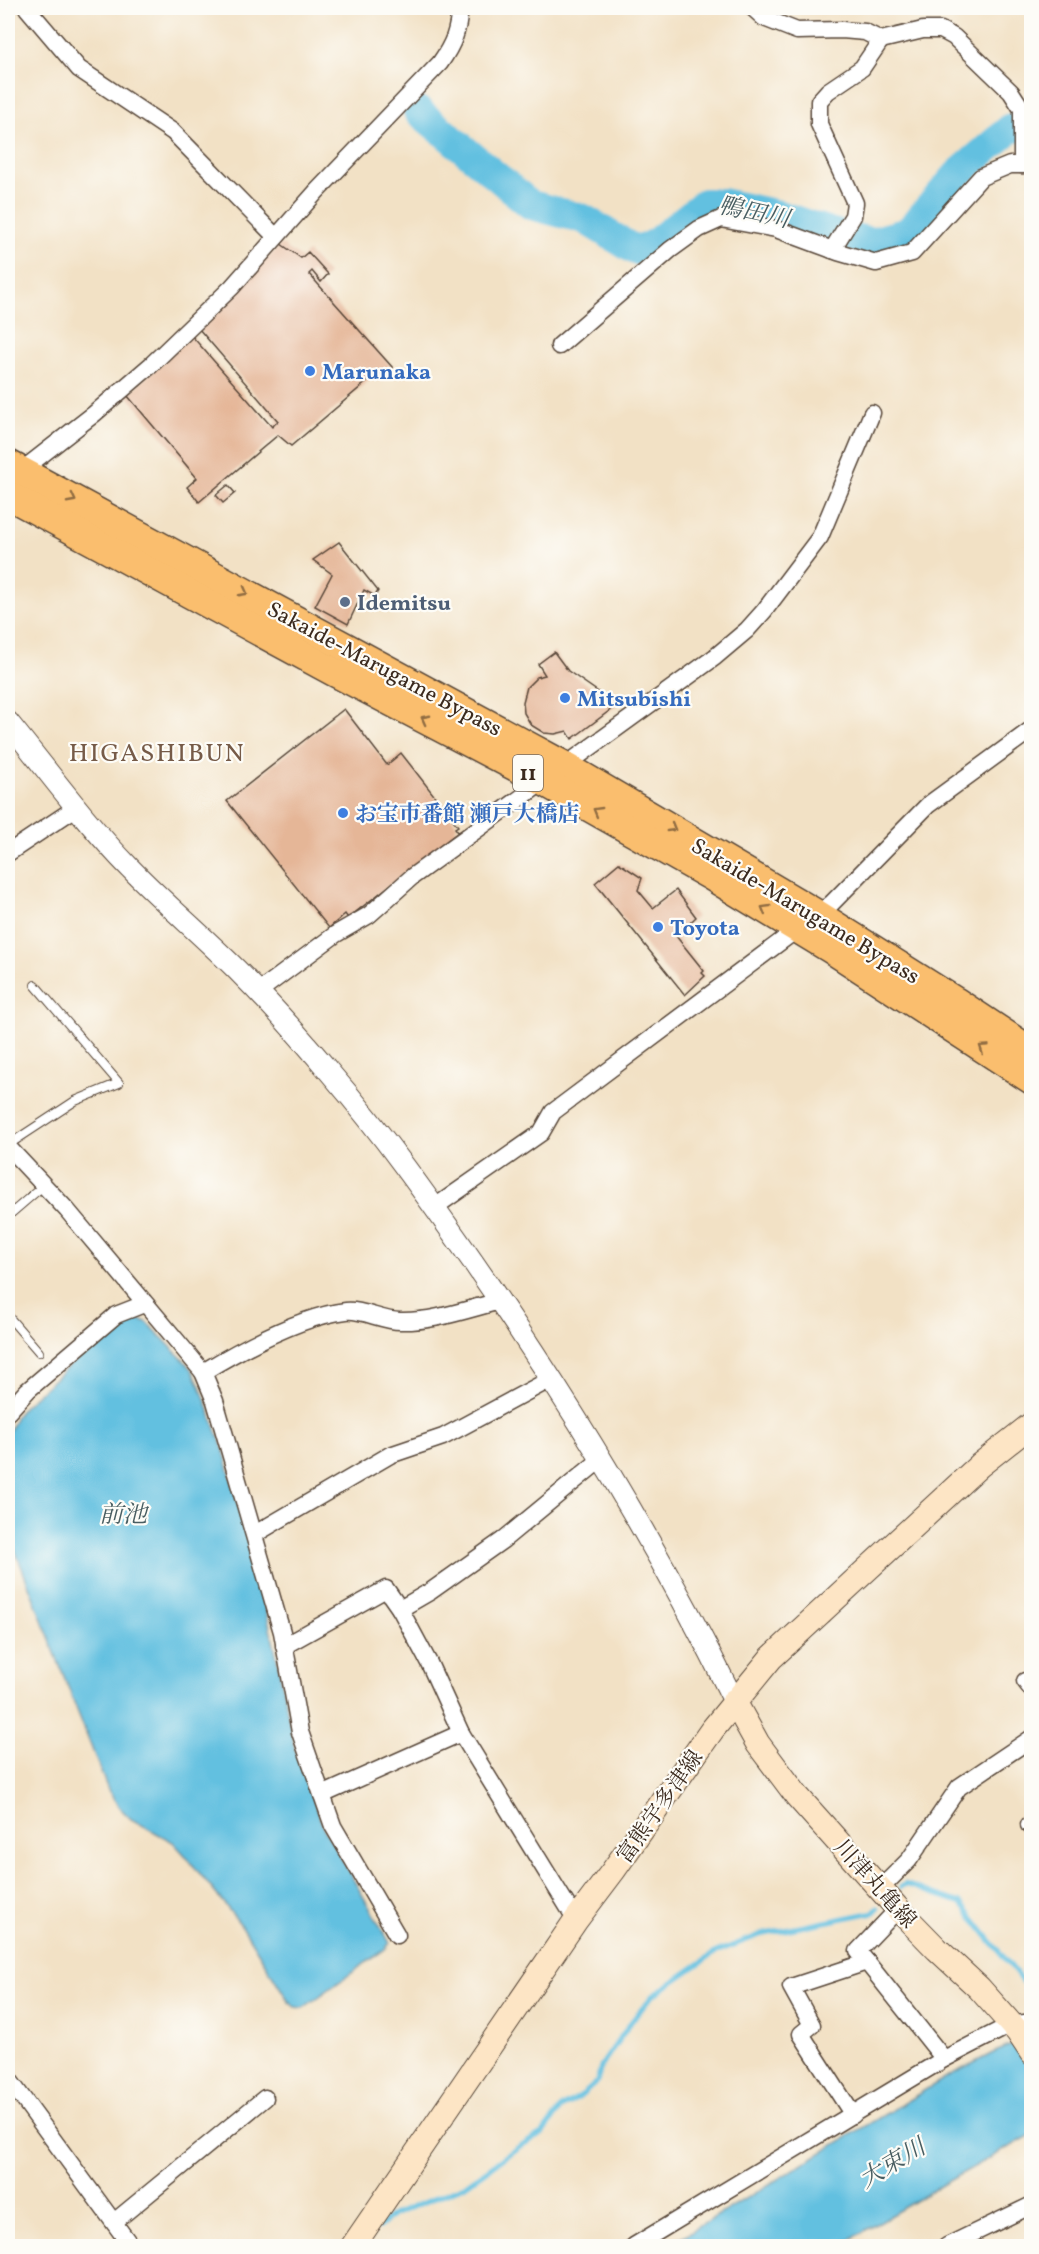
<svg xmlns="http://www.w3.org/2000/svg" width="1039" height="2254" font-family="Vollkorn,'Noto Serif JP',serif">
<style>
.water{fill:#62c0e0;stroke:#4e757f;stroke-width:1.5}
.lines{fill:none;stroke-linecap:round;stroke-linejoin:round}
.stream{stroke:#62c0e0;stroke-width:5}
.river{stroke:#62c0e0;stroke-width:30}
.building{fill:#e5b697}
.service-casing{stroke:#564537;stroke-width:10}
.minor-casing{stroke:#564537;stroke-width:19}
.tertiary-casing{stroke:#564537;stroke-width:23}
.secondary-casing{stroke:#564537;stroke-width:26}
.trunk-casing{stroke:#564537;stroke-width:31}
.service{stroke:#fff;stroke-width:8}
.minor{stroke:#fff;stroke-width:16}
.tertiary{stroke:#fff;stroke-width:21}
.secondary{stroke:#fde5c5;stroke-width:24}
.trunk{stroke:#fabe6e;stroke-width:28}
.oneway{stroke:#916d42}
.shop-dot{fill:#3f7fe0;stroke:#fdfcf7;stroke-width:2}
.service-dot{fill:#5c6f8a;stroke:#fdfcf7;stroke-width:2}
.labels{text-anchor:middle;stroke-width:4.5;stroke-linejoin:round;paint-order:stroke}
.shield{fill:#fdfcf7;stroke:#75695f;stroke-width:1.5}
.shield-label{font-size:21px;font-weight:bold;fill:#3b2a1e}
.shop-label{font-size:22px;font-weight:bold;fill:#366cbe;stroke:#fdfcf7;text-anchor:start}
.service-label{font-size:22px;font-weight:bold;fill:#4e5e75;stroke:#fdfcf7;text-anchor:start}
.street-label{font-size:22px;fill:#3b2a1e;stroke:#fdfcf7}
.water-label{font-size:24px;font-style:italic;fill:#495e62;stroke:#fdfcf7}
.quarter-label{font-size:26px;letter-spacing:1.5px;fill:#765b48;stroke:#fdfcf7}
</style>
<rect width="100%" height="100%" fill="#fdfcf7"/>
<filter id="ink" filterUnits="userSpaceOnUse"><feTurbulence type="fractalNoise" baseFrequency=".0167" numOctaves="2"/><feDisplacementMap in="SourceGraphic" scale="12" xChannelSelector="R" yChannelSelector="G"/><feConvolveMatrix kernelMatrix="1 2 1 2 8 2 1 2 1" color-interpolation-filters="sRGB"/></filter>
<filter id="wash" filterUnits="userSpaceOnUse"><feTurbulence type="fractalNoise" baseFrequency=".008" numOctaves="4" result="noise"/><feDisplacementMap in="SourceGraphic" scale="24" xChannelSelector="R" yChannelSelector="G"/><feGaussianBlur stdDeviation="1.35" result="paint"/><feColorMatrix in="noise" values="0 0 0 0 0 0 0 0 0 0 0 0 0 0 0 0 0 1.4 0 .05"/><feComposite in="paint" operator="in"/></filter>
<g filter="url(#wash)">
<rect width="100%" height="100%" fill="#f2e1c5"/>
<g class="water">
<path d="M130,1317L147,1322L192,1369L201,1388L224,1451L262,1593L277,1658L294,1746L323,1827L390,1943L385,1949L303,2008L295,2007L289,2002L242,1926L184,1854L173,1842L131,1819L119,1807L108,1790L8,1532V1434L16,1416L24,1406L121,1320Z"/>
<path d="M1031,2037V2135L945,2183L839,2246H667L945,2078L993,2053Z"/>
</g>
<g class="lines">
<g class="stream">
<path d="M901,1887L905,1884L961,1903L1029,1989H1032"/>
<path d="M379,2227L393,2215L464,2186L520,2146L542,2134L562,2107L580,2097L597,2082L601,2066L631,2022L652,1996L716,1952L760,1935L874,1912L878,1908"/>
</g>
<path class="river" d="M418,111L531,205L584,219L635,250L653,245L705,203H722L779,215L829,232L872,242L908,232L958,174L1011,128L1028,127L1032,129"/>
</g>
<g id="blocks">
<g class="building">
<path d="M281,244L301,258L308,252L328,274L321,282L312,271L309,274L393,368L375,375L291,446L278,435L199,502L187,487L197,478L127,395L191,335L272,427L278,421L199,329Z"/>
<path d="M228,485L235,493L223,503L216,495Z"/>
<path d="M339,542L378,591L375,596L364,590L348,624L315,606L332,574L313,560Z"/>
<path d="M554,652L568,671L617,705L572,739L567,731L555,734L544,733L531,725L524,713L523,702L527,687L537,677L545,675L538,664Z"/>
<path d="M344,709L387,765L401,753L458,826L455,828L458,832L348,918L345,914L329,928L227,801Z"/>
<path d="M619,863L642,878L638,890L653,908L676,890L696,917L676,936L704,971L702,973L705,976L685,995L595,883Z"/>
</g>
</g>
</g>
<g filter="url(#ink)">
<use href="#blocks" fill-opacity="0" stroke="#564537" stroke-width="1.5"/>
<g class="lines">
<g class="service-casing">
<g id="service">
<path d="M8,1145L75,1101L119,1083L35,985"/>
<path d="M8,1216L44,1185"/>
<path d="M8,1316L39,1352"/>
</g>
</g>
<g class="minor-casing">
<g id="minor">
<path d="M27,8L79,69L173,132L276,237"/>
<path d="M753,8L764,18L797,31L842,30L865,32L881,40L923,30H941L954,37L1011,92L1022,109V165"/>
<path d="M832,250L853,216L855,203L819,124V101L828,91L862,68L881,40"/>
<path d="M559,346L670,250L699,229L721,219L776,229L838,252L876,263L912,253L981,177L1010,165H1032"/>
<path d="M21,471L94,414L151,365L232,287L317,191L440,63C454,43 458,31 460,8"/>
<path d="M8,853L77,807"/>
<path d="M258,992L336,934L369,915L413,876L715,657L747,630L764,611L820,537L872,413"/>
<path d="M8,1147L67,1210L203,1372C241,1349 301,1316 346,1311C361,1309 383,1321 400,1321C433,1322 468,1309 500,1301"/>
<path d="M435,1207L541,1133L553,1112L831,904L928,805L1032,729"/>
<path d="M203,1372L215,1401L282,1632L300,1732L333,1826L397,1935"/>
<path d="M8,1412L28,1390L116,1315L144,1304"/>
<path d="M255,1534L390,1455L443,1437L551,1379"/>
<path d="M284,1646L386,1589L400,1609"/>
<path d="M1025,1681L1032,1690"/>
<path d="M322,1795L461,1733"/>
<path d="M1029,1825L1032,1824"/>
<path d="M881,1888L909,1860L959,1787L1032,1738"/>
<path d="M898,1909L858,1951L944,2059"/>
<path d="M576,1920L461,1733L429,1663L400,1609L431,1591L503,1540L600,1460"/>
<path d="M8,2078L131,2246"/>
<path d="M853,2115L801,2034L812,2025L791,1987L867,1962"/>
<path d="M114,2222L265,2098"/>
<path d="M634,2246L944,2059L1010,2025L1032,2022"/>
<path d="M947,2246L1032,2205"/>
</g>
</g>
<g class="tertiary-casing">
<path id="tertiary" d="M8,722C48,771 86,823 130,868C164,903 202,935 237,970C270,1003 302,1039 332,1075C383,1134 428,1198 473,1262C570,1402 659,1548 734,1701"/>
</g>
<g class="secondary-casing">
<g id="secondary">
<path d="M734,1701L758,1744L797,1796L898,1909L937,1949L979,1988L1018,2032L1032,2053"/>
<path d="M353,2246L576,1920L613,1871L712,1730L771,1658L980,1465L1032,1424"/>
</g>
</g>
<g class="trunk-casing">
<g id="trunk">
<path d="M8,464L565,766L817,914L955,1001L1032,1052"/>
<path d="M8,495L334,672L543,781L711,876L831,949L1032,1080"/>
</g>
</g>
<use href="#service" class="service"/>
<use href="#minor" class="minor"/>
<use href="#tertiary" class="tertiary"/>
<use href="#secondary" class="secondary"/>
<use href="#trunk" class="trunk"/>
</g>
<defs><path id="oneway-chevron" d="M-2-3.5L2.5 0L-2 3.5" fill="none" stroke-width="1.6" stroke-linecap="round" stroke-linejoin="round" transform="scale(1.5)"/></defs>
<g class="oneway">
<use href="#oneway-chevron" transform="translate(72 499) rotate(28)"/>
<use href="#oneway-chevron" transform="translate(244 592) rotate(28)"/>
<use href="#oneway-chevron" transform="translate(425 719) rotate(-152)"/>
<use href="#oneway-chevron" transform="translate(597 811) rotate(-150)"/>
<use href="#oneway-chevron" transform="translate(672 828) rotate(30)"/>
<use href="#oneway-chevron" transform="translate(765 909) rotate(-149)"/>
<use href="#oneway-chevron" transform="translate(983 1048) rotate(-146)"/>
</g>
</g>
<g class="shop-dot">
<circle cx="310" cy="371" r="6"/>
<circle cx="565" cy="698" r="6"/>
<circle cx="343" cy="813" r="6"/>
<circle cx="658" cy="927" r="6"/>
</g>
<circle class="service-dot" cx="345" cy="602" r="6"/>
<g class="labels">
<rect class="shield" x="513" y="755" width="30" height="36" rx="4.5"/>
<g class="shield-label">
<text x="528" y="780">11</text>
</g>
<g class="shop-label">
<text x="322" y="379">Marunaka</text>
<text x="577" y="706">Mitsubishi</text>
<text x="355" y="821">お宝市番館 瀬戸大橋店</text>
<text x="670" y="935">Toyota</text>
</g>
<g class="service-label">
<text x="357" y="610">Idemitsu</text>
</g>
<g class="street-label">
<text transform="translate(385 668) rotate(28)" y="8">Sakaide-Marugame Bypass</text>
<text transform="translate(806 910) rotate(31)" y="8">Sakaide-Marugame Bypass</text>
<text transform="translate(659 1806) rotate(-55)" y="8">富熊宇多津線</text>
<text transform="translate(876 1883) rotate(48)" y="8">川津丸亀線</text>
</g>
<g class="water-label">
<text transform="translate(754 212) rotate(12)" y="8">鴨田川</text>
<text x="123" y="1522">前池</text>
<text transform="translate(892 2163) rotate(-31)" y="8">大束川</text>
</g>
<g class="quarter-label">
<text x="157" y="761">HIGASHIBUN</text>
</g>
</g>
<rect width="1039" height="2254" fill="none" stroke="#fdfcf7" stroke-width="30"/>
</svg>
